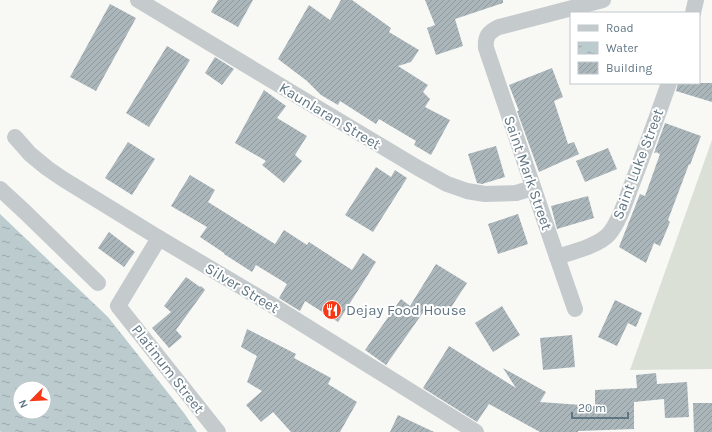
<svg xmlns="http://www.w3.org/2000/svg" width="712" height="432" font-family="Karla,sans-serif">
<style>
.grass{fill:#dae0d5}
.water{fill:url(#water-ripples);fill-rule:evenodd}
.building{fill:url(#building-hatch)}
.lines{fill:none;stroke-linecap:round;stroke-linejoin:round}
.minor{stroke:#c5cacd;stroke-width:16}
.labels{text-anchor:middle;stroke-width:4;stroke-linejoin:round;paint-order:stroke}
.street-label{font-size:15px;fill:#607683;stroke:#fff}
.poi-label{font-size:15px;fill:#607683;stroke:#fff;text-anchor:start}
</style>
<defs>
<pattern id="water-ripples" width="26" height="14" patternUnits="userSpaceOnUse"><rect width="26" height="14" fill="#bbcbce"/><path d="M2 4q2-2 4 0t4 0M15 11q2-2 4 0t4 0" fill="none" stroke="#9ba9ad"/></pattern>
<pattern id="building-hatch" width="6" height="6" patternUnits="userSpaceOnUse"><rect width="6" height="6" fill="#abb6bb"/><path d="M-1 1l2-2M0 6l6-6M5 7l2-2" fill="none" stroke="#8f999d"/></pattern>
</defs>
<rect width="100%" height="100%" fill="#f8f8f5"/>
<path class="grass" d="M712,140V369L630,370Z"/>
<path class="water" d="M0,214L108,317L184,413L197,432H1L0,431ZM20,388H44V412H20Z"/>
<g class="building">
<path d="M218,0H253L238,27L211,12Z"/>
<path d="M341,0H352L391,28L389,32L419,50L411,62L398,66L428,85L423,92L430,99L425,107L450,120L431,155L414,145L416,141L379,119L376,124L340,101L338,105L321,95L307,81L278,59L309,5L330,20Z"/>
<path d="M425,0H503V3L455,19L463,46L436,55L427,28L435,25Z"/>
<path d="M110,4L136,18L96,91L70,77Z"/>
<path d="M167,46L190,60L149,127L126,113Z"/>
<path d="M215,57L234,69L222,85L205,73Z"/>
<path d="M552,68L563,97L554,101L568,144L574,142L579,154L539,172L517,111H519L509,85Z"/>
<path d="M678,83H712V102L676,91Z"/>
<path d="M264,90L286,106L277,118L307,136L295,155L302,161L284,183L262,165L266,161L235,143Z"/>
<path d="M665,123L701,136L690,165L689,164L668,220L670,222L660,246L654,243L646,263L619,247L640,194L645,196L660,154L657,153L658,152L654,153Z"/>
<path d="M128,142L155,159L132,195L105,178Z"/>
<path d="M496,146L505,177L482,184L477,183L468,154Z"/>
<path d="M608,148L617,169L585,182L576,161Z"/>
<path d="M376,167L391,177L395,170L407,178L373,232L345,215Z"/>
<path d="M190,175L215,190L208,202L275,244L284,230L307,245L309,242L352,270L363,253L376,262L338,322L305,301L300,311L279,298L287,284L256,265L252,272L224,254V253L200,237L207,227L171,206Z"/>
<path d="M588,196L594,218L557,229L551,206Z"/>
<path d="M518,214L528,244L498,254L488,224Z"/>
<path d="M109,232L135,252L124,267L98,248Z"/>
<path d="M436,264L467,283L446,315L429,304L386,365L365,350L401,299L410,306Z"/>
<path d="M186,277L200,287L201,286L205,290L176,330L182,337L169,348L152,328L171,312L164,306Z"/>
<path d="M615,300L642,313L636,327L628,323L617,346L598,337Z"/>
<path d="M502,306L520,335L493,352L475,323Z"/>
<path d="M247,329L296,354L294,358L331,378L328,384L357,402L340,432H291L273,412L261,422L246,405L262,391L247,382L257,356L241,347Z"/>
<path d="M572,335L575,367L543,370L540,338Z"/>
<path d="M449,346L516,388L503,368L546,392L540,402L595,406V390L637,388L636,375L656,373L657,384L687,382L689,417L665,418L664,399L634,402V429L578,431V432H540L489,404L477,422L423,388Z"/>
<path d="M693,403H712V432H694Z"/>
<path d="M398,415L434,432H390Z"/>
</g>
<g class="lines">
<g class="minor">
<path d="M138,0L311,104L418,168L447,184L467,191L485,194L516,193L533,188"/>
<path d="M693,13L696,0"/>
<path d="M15,137L30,154L47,168L63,179L159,238L272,305L476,432"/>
<path d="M0,189L25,212L98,283"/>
<path d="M159,238L118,306L218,432"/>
<path d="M557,257C572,252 598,246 609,234C620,221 626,199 632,184C645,150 657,117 669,83"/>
<path d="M575,309L557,257L486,48C485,37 488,32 499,27L603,0"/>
</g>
</g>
<defs>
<g id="restaurant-disc" transform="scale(1)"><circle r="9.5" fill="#f63817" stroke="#fff"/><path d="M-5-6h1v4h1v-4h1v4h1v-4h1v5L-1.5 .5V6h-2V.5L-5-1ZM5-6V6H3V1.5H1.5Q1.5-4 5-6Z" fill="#fff"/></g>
</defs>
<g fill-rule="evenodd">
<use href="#restaurant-disc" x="332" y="310"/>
</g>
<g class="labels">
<g class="street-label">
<text transform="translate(330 116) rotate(31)" y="5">Kaunlaran Street</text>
<text transform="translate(638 164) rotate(-69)" y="5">Saint Luke Street</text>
<text transform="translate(528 173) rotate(71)" y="5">Saint Mark Street</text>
<text transform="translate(242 288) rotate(31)" y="5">Silver Street</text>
<text transform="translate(168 369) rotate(52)" y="5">Platinum Street</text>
</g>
<g class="poi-label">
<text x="346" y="315">Dejay Food House</text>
</g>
</g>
<rect x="570" y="12" width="130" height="72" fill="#ffffff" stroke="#bfc8cd"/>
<rect x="578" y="25" width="20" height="6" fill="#c5cacd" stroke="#bfc8cd"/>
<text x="606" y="32" font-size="12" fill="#607683">Road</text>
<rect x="578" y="42" width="20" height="12" fill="url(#water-ripples)" stroke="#bfc8cd"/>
<text x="606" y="52" font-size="12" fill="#607683">Water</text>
<rect x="578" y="62" width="20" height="12" fill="url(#building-hatch)" stroke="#bfc8cd"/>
<text x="606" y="72" font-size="12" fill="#607683">Building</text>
<g transform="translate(32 400) rotate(246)"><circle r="19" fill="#ffffff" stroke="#bfc8cd"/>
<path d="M0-3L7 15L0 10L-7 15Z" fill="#f63817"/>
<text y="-6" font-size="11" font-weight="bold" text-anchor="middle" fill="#607683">N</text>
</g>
<path d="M572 412v6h56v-6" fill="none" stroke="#607683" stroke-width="2"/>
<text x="578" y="412" font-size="12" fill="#607683" stroke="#ffffff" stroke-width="3" paint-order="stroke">20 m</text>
</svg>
